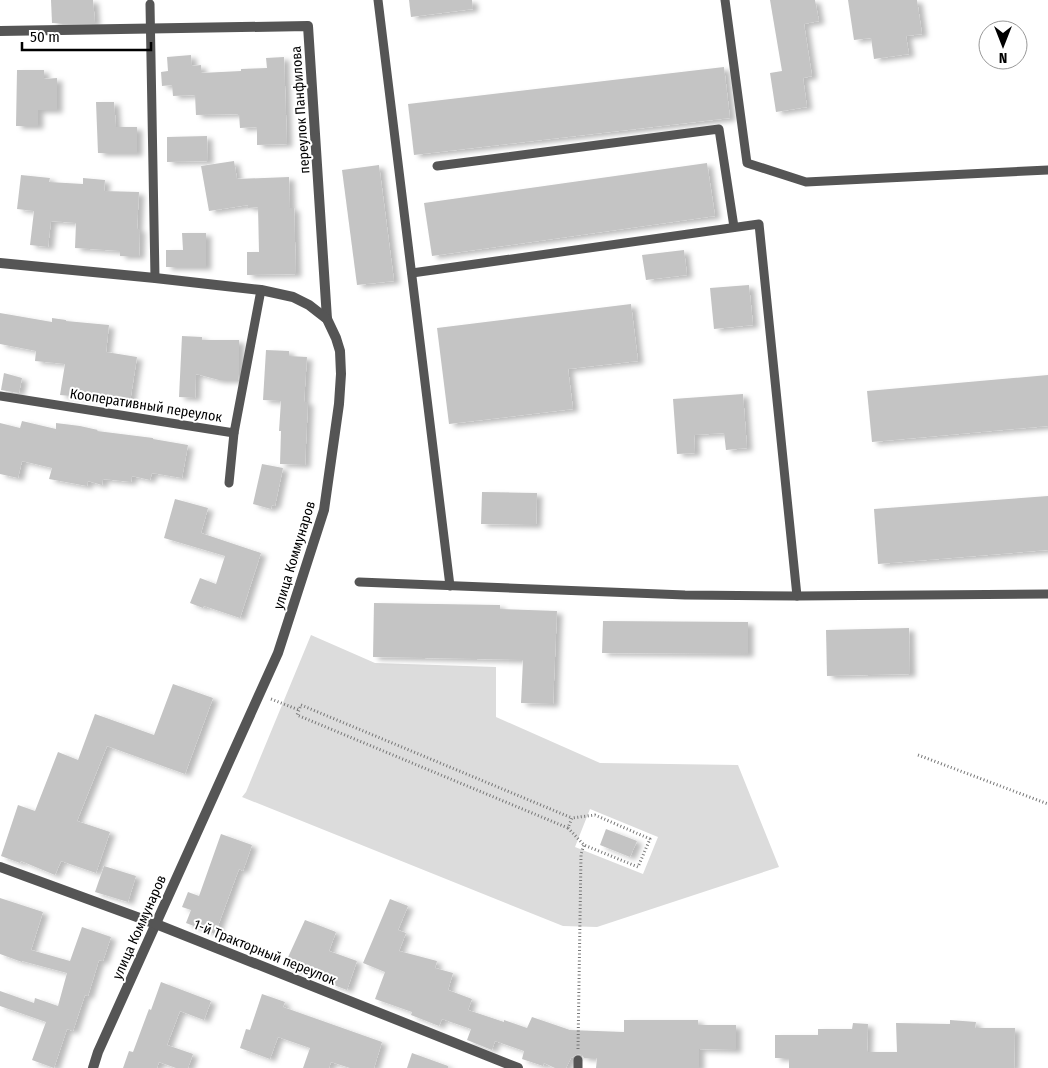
<svg xmlns="http://www.w3.org/2000/svg" width="1048" height="1068" font-family="'Fira Sans Condensed',sans-serif">
<style>
.green{fill:#dcdcdc;fill-rule:evenodd}
.building{fill:#c4c4c4;filter:url(#shadow)}
.lines{fill:none;stroke-linecap:round;stroke-linejoin:round}
.path{stroke:#777;stroke-width:3;stroke-dasharray:1 2.5;stroke-linecap:butt}
.lane{stroke:#555;stroke-width:9}
.street{stroke:#555;stroke-width:10}
.labels{text-anchor:middle;stroke-width:4;stroke-linejoin:round;paint-order:stroke}
.street-label{font-size:14px;fill:#000;stroke:#fff}
</style>
<defs>
<filter id="shadow"><feDropShadow dx="5.5" dy="3" stdDeviation="2.5" flood-color="#0004"/></filter>
</defs>
<rect width="100%" height="100%" fill="#fff"/>
<path class="green" d="M311,635L375,663L496,667V717L600,763L738,765L779,867L597,927L563,926L242,797L246,792ZM590,809L658,837L643,874L575,847Z"/>
<g class="building">
<path d="M51,0H93L95,23H52Z"/>
<path d="M409,0H472L473,9L411,17Z"/>
<path d="M770,0H815L819,21L804,24L812,76L803,78L807,107L776,112L770,73L782,71Z"/>
<path d="M848,0H917L922,34L906,36L909,54L874,59L871,38L854,40Z"/>
<path d="M191,55L192,66L201,65V73L241,71V69L267,68L266,58L284,57L287,144L257,145V127L240,128L239,114L196,115L195,95L173,96L172,85L162,86L161,72L168,71L167,57Z"/>
<path d="M724,67L730,118L414,155L408,104Z"/>
<path d="M17,70H44V79L57,78V110H38V126H16Z"/>
<path d="M96,102H114L116,127H137V153H98Z"/>
<path d="M207,136L208,161L167,162V137Z"/>
<path d="M234,161L237,179L289,177L290,208H294L296,274L247,275V252H259L258,207L248,208V205L209,211L201,166Z"/>
<path d="M707,163L715,216L432,256L424,203Z"/>
<path d="M379,165L394,281L357,285L342,170Z"/>
<path d="M21,175L50,178L49,182L83,184V178L105,180L104,191L139,192L137,229H140L139,256H120V251L75,248L76,223L51,221L48,247L30,245L34,211L17,209Z"/>
<path d="M182,233H206V267H166V250H183Z"/>
<path d="M684,250L687,275L646,280L642,255Z"/>
<path d="M749,285L753,325L714,329L710,288Z"/>
<path d="M631,304L638,361L568,369L573,409L449,424L437,328Z"/>
<path d="M0,313L52,322V318L66,320V321L109,325L106,352L137,357L130,402L99,397V399L60,395L65,364L35,361L36,351L0,344Z"/>
<path d="M182,336L202,337V340H239V374L238,380H219L196,374L195,398L179,397Z"/>
<path d="M266,350L289,351V356L307,357L304,402H308L305,465L280,464L281,431H279L281,401L263,400Z"/>
<path d="M4,373L22,378L19,393L1,390Z"/>
<path d="M1048,375V426L872,442L867,391Z"/>
<path d="M743,394L747,448L726,450L724,433L694,435L695,453L677,454L673,399Z"/>
<path d="M22,421L56,429V423L80,426L98,430L97,431L153,438V439L188,445L182,478L152,473L150,480L132,476L131,482L103,479L102,485L88,481L87,486L49,479L52,468L22,461L18,478L0,474V423L20,428Z"/>
<path d="M262,464L283,468L275,506L272,505L271,509L253,504Z"/>
<path d="M482,492L537,493L536,525L481,524Z"/>
<path d="M1048,496V550L878,564L874,509Z"/>
<path d="M175,499L208,508L201,533L261,553L240,618L204,606L203,608L190,603L200,578L216,584L225,556L164,538Z"/>
<path d="M374,603L500,605V609L557,611L553,704L521,703L523,660L373,657Z"/>
<path d="M603,621L748,622V654L602,653Z"/>
<path d="M909,628L910,674L827,676L826,630Z"/>
<path d="M173,684L213,698L185,774L107,746L77,821L110,832L96,873L61,861L55,875L21,861L20,863L1,856L18,805L35,811L58,752L78,760L95,714L154,735Z"/>
<path d="M606,829L637,841L630,857L600,845Z"/>
<path d="M221,834L252,845L243,871L239,869L215,934L186,923L191,910L182,907L188,892L199,896Z"/>
<path d="M104,866L136,876L128,902L95,892Z"/>
<path d="M0,898L43,912L31,950L70,961L82,927L111,937L103,961L99,960L88,996L85,995L73,1031L67,1029L54,1068L32,1060L46,1022L0,1006V991L34,1003L35,998L58,1006L67,973L22,961V962L0,954Z"/>
<path d="M390,899L408,906L398,930L406,933L399,951L437,961L435,968L453,973L448,990L472,999L468,1010L504,1022V1020L527,1028L532,1017L570,1030L624,1032V1020H698V1025H736V1050L699,1049V1068H596L597,1058H584L582,1055L578,1054L571,1058L566,1068H555L544,1063L543,1066L522,1059L524,1051L495,1041L492,1050L467,1040L471,1029L442,1019L439,1026L411,1015L412,1012L375,999L385,972L363,963Z"/>
<path d="M305,920L336,932L329,951L357,961L347,990L331,984L332,982L298,969L297,971L284,966Z"/>
<path d="M161,982L211,1001L204,1020L180,1011L167,1045L193,1054L188,1068H176L159,1062L157,1068H123L129,1051L133,1052L149,1009L151,1010Z"/>
<path d="M262,994L285,1002L283,1007L382,1042L374,1068H350L331,1062L329,1068H303L310,1048L278,1037L270,1059L240,1048L246,1029L250,1030Z"/>
<path d="M950,1020L976,1022L975,1028H1015L1014,1068H789V1058H775V1035H818V1029H852L853,1023L868,1024L867,1052H897L896,1023L950,1024Z"/>
<path d="M412,1053L448,1066V1068H407Z"/>
</g>
<g class="lines">
<g class="path">
<path d="M271,699L299,710"/>
<path d="M301,705L572,818L568,828L297,715Z"/>
<path d="M918,755L1048,804"/>
<path d="M568,828L584,845L638,867L650,839L595,815L572,818"/>
<path d="M578,1049L581,854L584,845"/>
</g>
<g class="lane">
<path d="M378,0L450,586"/>
<path d="M725,0L747,163L806,182L1048,170"/>
<path d="M150,4L155,278"/>
<path d="M437,166L719,129L734,227"/>
<path d="M412,273L759,224L797,596"/>
<path d="M0,396L234,433L261,290"/>
<path d="M229,483L234,433"/>
<path d="M359,582L685,595L797,596L1048,594"/>
<path d="M578,1068V1060"/>
</g>
<g class="street">
<path d="M0,31L308,26L327,319"/>
<path d="M0,263L155,278L261,290L293,297L309,305L327,319L336,338L340,351L341,374L339,404L324,510L278,653L98,1052L93,1068"/>
<path d="M0,867L156,924L518,1068"/>
</g>
</g>
<g class="labels">
<g class="street-label">
<text transform="translate(300 110) rotate(-94)" y="5">переулок Панфилова</text>
<text transform="translate(146 405) rotate(9)" y="5">Кооперативный переулок</text>
<text transform="translate(294 555) rotate(-73)" y="5">улица Коммунаров</text>
<text transform="translate(139 927) rotate(-66)" y="5">улица Коммунаров</text>
<text transform="translate(265 952) rotate(22)" y="5">1-й Тракторный переулок</text>
</g>
</g>
<g transform="translate(1003 45) rotate(180)"><circle r="24" fill="#ffffff" stroke="#999999"/>
<path d="M0-4L9 19L0 12L-9 19Z" fill="#000000"/>
<text y="-8" font-size="14" font-weight="bold" text-anchor="middle" fill="#000000">N</text>
</g>
<path d="M22 42v8h129v-8" fill="none" stroke="#000000" stroke-width="2.5"/>
<text x="30" y="42" font-size="15" fill="#000000" stroke="#ffffff" stroke-width="4" paint-order="stroke">50 m</text>
</svg>
